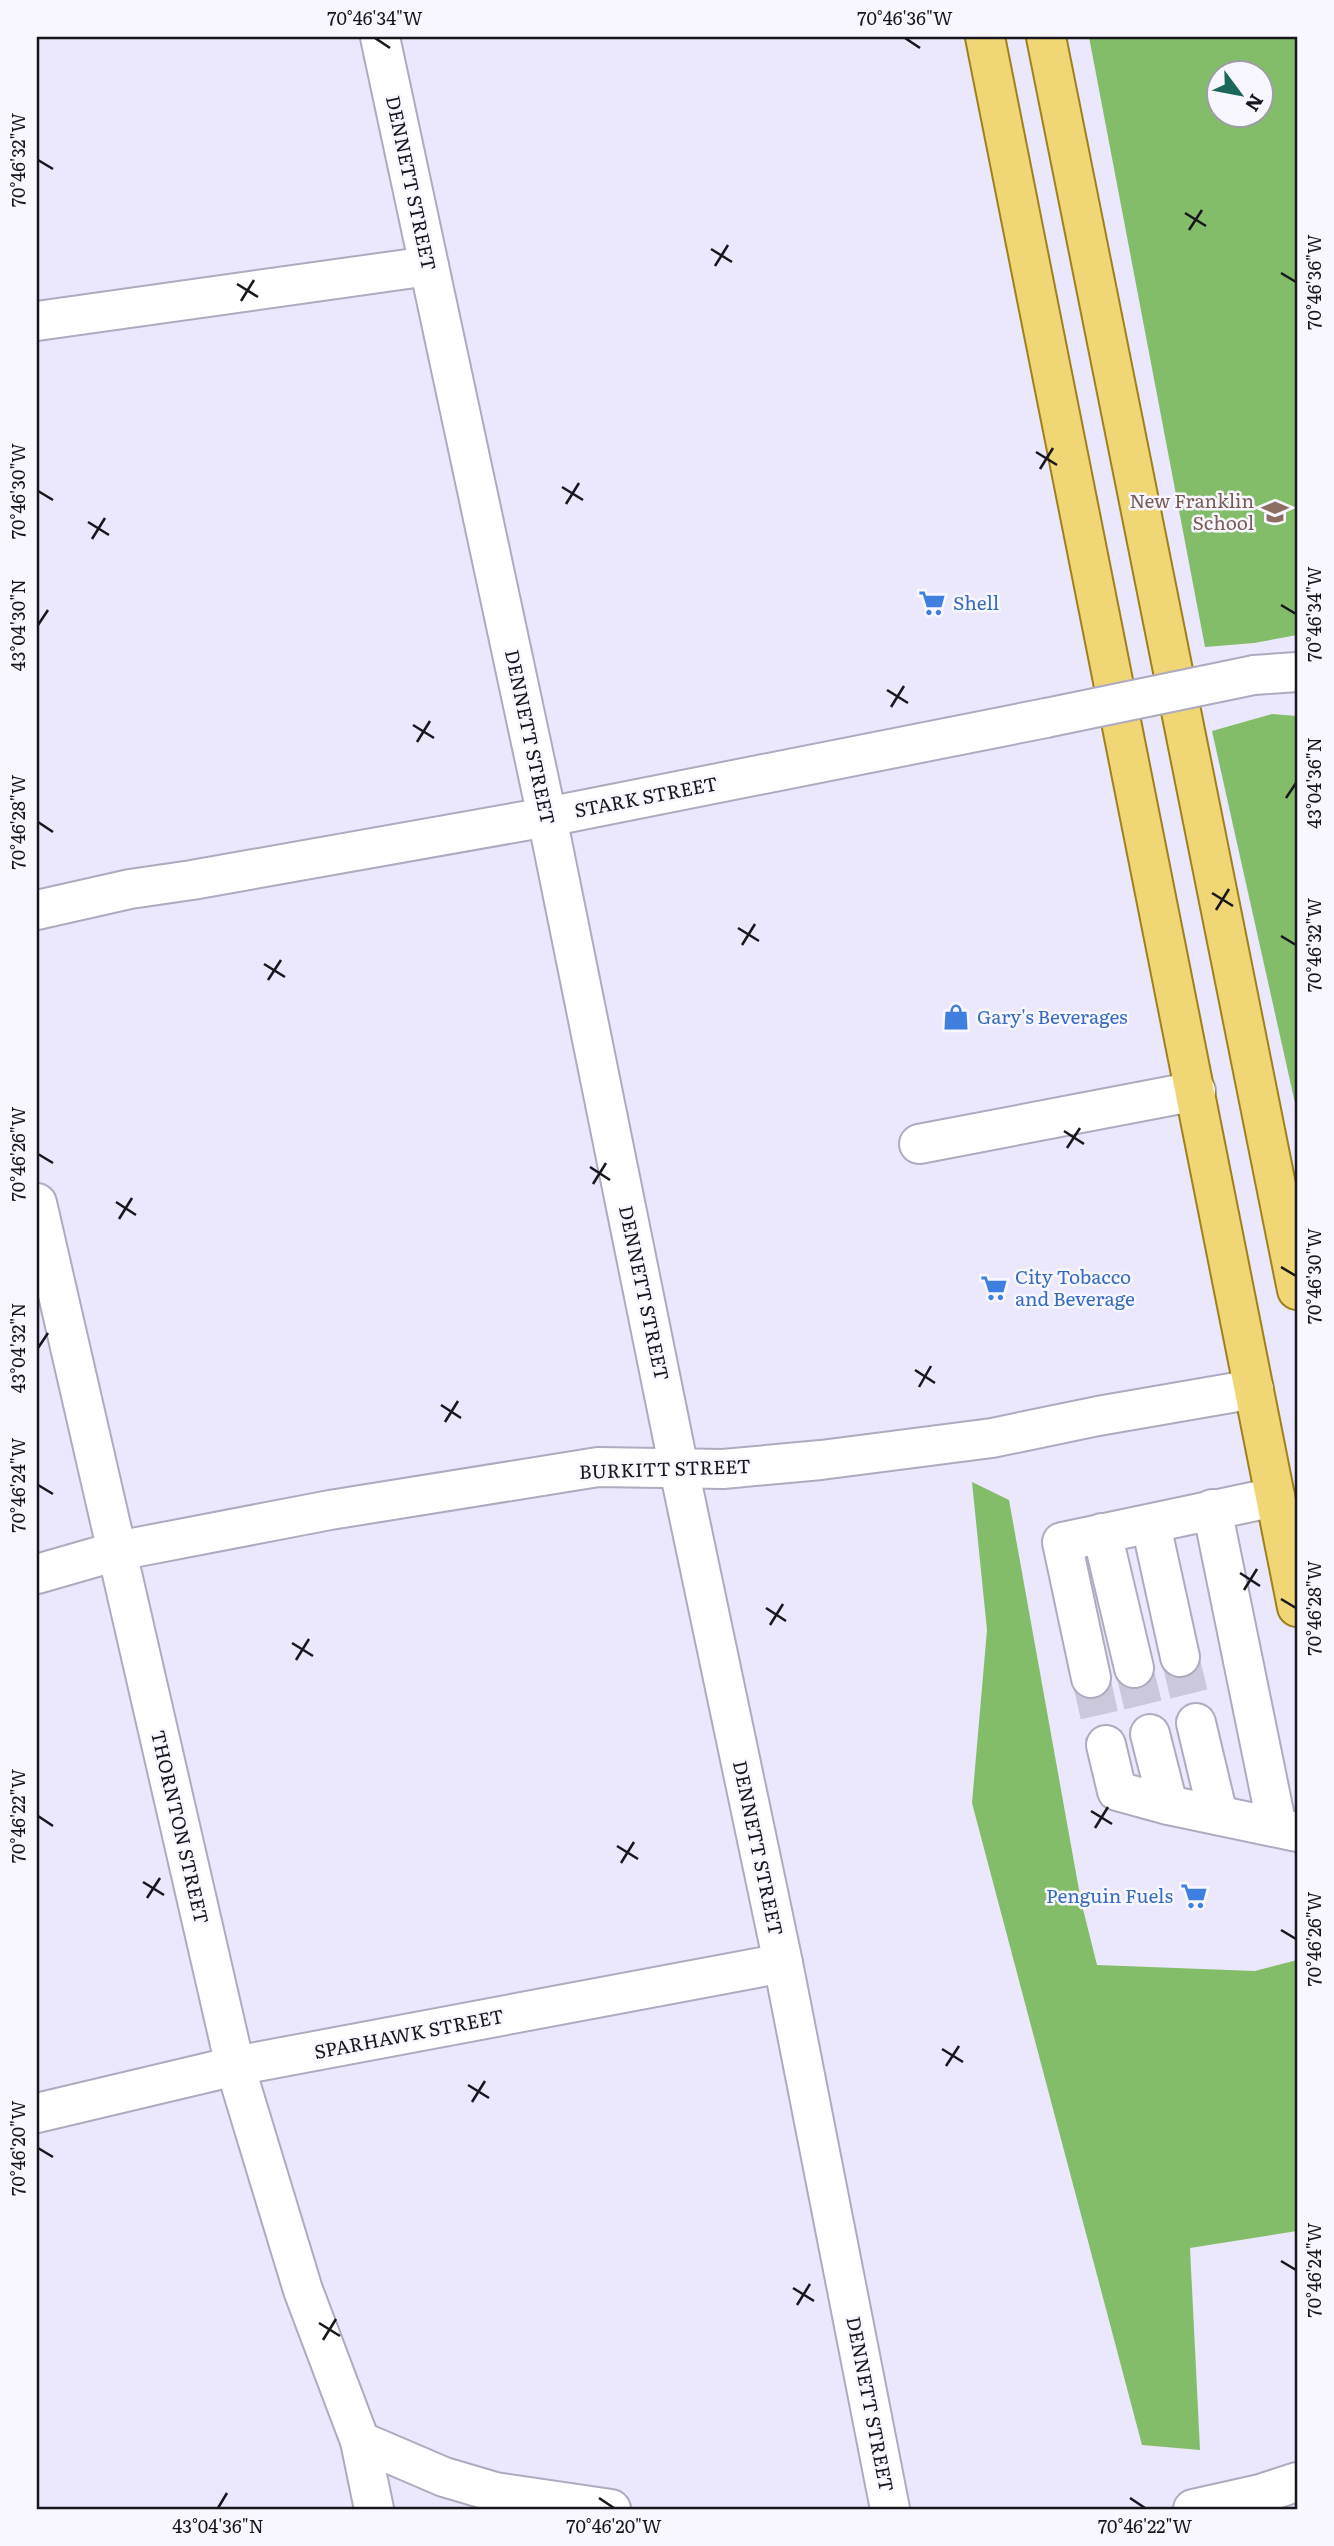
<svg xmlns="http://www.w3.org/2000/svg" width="1334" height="2546" font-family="Literata,serif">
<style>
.forest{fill:#84bd6a;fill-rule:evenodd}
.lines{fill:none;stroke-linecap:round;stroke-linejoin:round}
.minor-tunnel{stroke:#cbc8db;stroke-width:38;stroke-dasharray:38 19;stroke-linecap:butt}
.minor-casing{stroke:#aeabbf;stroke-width:42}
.major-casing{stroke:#9f811c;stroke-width:42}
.minor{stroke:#fff;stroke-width:38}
.major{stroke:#f1d676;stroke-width:38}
.minor-bridge-casing{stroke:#aeabbf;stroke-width:42;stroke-linecap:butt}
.minor-bridge{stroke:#fff;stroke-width:38}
.ticks{fill:none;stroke:#18161d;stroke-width:2.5}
.labels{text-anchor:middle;stroke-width:5;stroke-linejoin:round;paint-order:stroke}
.street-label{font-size:19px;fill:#18161d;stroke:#f8f6ff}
.education-label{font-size:19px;fill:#785e54;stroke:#f8f6ff;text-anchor:end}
.shop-label{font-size:19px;fill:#366cbe;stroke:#f8f6ff;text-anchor:start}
.neatline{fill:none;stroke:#18161d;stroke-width:2.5}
.ticks-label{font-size:18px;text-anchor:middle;fill:#18161d}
</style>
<rect width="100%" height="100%" fill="#ebe7fc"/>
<g class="forest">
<path d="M1089,37H1297V635L1254,643L1205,647ZM1218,74H1260V116H1218Z"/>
<path d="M1272,714L1297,716V1112L1212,731Z"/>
<path d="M972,1482L1009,1500L1081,1901L1097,1965L1255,1971L1297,1960V2231L1190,2248L1200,2450L1142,2445L972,1803L987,1630Z"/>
</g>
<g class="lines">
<g class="minor-tunnel">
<path d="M1180,1657L1196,1723"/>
<path d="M1134,1668L1150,1734"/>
<path d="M1091,1678L1106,1745"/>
</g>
<g class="minor-casing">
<g id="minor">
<path d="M380,37L547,817L679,1469L783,1963L890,2509"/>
<path d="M37,321L429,266"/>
<path d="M1254,675L1297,672"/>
<path d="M37,910L130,889L192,880L547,817L1046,718"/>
<path d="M919,1144L1196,1091"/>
<path d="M37,1203L235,2066L303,2290L360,2441L374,2509"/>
<path d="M1212,1509L1277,1827"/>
<path d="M1151,1525L1180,1657"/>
<path d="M1102,1533L1134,1668"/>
<path d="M37,1574L117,1551L330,1510L598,1467L723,1469L821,1460L992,1438L1098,1416L1254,1389"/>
<path d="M1091,1678L1062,1542L1275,1497"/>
<path d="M1196,1723L1218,1815"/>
<path d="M1150,1734L1168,1805"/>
<path d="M1106,1745L1117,1791L1168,1805L1297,1832"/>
<path d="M37,2113L235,2066L783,1963"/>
<path d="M360,2441L444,2477L495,2492L611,2509"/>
<path d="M1193,2509L1260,2494L1297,2482"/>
</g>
</g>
<g class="major-casing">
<g id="major">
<path d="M985,37L1297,1607"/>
<path d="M1046,37L1297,1290"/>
</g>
</g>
<use href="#minor" class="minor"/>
<use href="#major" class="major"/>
<g class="minor-bridge-casing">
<path id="minor-bridge" d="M1046,718L1254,675"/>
</g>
<use href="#minor-bridge" class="minor-bridge"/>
</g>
<path class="ticks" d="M375,38L390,48M905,38L920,48M38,160L53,169M1185,213L1206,226M1189,230L1202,210M711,249L732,262M715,266L728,245M1281,273L1296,282M237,284L258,297M241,301L254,280M1036,452L1057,465M1040,469L1053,448M562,487L583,500M38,491L53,500M566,504L579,483M88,522L109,535M92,539L105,518M1281,605L1296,614M38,625L48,610M887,690L908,703M891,707L904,686M413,725L434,738M417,742L430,721M1286,798L1296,783M38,822L53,832M1212,893L1233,906M1216,910L1229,889M738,928L759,941M1281,936L1296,945M742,945L755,924M264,964L285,977M268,980L281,960M1064,1131L1084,1144M1067,1148L1080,1128M38,1154L53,1163M590,1167L610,1180M593,1184L606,1163M116,1202L136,1215M119,1219L132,1198M1281,1267L1296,1276M38,1348L48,1333M915,1370L935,1383M919,1387L931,1366M441,1405L461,1418M445,1422L458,1401M38,1485L53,1494M1240,1573L1260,1586M1244,1590L1257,1569M1281,1599L1296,1608M766,1608L786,1621M770,1625L783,1604M292,1643L313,1656M296,1660L309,1639M1091,1811L1112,1824M38,1816L53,1826M1095,1828L1108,1807M617,1846L638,1859M621,1863L634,1842M143,1882L164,1895M147,1898L160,1878M1281,1930L1296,1939M942,2049L963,2062M946,2066L959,2046M468,2085L489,2098M472,2102L485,2081M38,2148L53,2157M1281,2261L1296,2270M793,2288L814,2301M797,2305L810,2284M319,2323L340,2336M323,2340L336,2319M599,2498L614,2508M1130,2498L1145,2508M218,2508L227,2493"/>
<defs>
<g id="school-bare" transform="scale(2.1)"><path d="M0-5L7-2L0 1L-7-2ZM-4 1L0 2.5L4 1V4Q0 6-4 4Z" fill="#8d6e63" stroke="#f8f6ff" stroke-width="2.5" paint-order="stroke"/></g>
<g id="supermarket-bare" transform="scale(2.1)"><path d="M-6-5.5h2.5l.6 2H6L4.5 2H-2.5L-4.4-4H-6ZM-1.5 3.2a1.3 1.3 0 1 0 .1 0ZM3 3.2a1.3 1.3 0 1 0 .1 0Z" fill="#3f7fe0" stroke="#f8f6ff" stroke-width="2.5" paint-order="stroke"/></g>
<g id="shop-bare" transform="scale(2.1)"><path d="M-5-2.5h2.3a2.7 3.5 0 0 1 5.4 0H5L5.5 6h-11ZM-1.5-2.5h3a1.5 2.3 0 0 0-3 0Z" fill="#3f7fe0" stroke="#f8f6ff" stroke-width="2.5" paint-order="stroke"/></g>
</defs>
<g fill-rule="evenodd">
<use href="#school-bare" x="1275" y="512"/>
<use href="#supermarket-bare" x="932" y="603"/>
<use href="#shop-bare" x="956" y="1017"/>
<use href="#supermarket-bare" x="994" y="1288"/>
<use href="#supermarket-bare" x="1194" y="1896"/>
</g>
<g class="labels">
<g class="street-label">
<text transform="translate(411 183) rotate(78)" y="7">DENNETT STREET</text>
<text transform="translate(530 737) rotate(78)" y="7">DENNETT STREET</text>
<text transform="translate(646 797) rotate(-11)" y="7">STARK STREET</text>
<text transform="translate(644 1293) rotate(78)" y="7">DENNETT STREET</text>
<text transform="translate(665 1469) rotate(-2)" y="7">BURKITT STREET</text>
<text transform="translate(180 1827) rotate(77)" y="7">THORNTON STREET</text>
<text transform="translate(758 1848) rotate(78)" y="7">DENNETT STREET</text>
<text transform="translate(409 2034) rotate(-11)" y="7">SPARHAWK STREET</text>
<text transform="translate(870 2404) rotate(79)" y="7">DENNETT STREET</text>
</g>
<g class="education-label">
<text x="1254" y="508">New Franklin<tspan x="1254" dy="22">School</tspan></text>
</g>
<g class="shop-label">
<text x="953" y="610">Shell</text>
<text x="977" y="1024">Gary's Beverages</text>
<text x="1015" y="1284">City Tobacco<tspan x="1015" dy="22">and Beverage</tspan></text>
<text x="1173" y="1903" text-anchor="end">Penguin Fuels</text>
</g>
</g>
<rect width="1334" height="2546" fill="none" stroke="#f8f6ff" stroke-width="77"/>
<g transform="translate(1240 94) rotate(122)"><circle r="33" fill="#f8f6ff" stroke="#9e9ca5" stroke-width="2"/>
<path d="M0-5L12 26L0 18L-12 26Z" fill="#1d665c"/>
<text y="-10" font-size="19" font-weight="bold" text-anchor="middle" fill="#18161d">N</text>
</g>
<rect x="38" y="38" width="1258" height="2470" class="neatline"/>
<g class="ticks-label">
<text x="375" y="25">70°46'34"W</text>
<text x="905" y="25">70°46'36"W</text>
<text transform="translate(19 160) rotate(-90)" y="6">70°46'32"W</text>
<text transform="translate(1315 282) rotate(-90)" y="6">70°46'36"W</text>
<text transform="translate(19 491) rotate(-90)" y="6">70°46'30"W</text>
<text transform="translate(1315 614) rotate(-90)" y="6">70°46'34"W</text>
<text transform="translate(19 625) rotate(-90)" y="6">43°04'30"N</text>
<text transform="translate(1315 783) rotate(-90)" y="6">43°04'36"N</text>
<text transform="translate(19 822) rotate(-90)" y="6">70°46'28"W</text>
<text transform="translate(1315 945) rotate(-90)" y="6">70°46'32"W</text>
<text transform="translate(19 1154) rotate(-90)" y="6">70°46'26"W</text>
<text transform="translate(1315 1276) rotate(-90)" y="6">70°46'30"W</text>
<text transform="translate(19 1348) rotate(-90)" y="6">43°04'32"N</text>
<text transform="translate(19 1485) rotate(-90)" y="6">70°46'24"W</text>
<text transform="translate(1315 1608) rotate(-90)" y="6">70°46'28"W</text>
<text transform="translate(19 1816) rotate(-90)" y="6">70°46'22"W</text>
<text transform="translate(1315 1939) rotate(-90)" y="6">70°46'26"W</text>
<text transform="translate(19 2148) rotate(-90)" y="6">70°46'20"W</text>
<text transform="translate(1315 2270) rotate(-90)" y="6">70°46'24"W</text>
<text x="218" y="2533">43°04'36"N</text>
<text x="614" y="2533">70°46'20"W</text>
<text x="1145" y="2533">70°46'22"W</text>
</g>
</svg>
